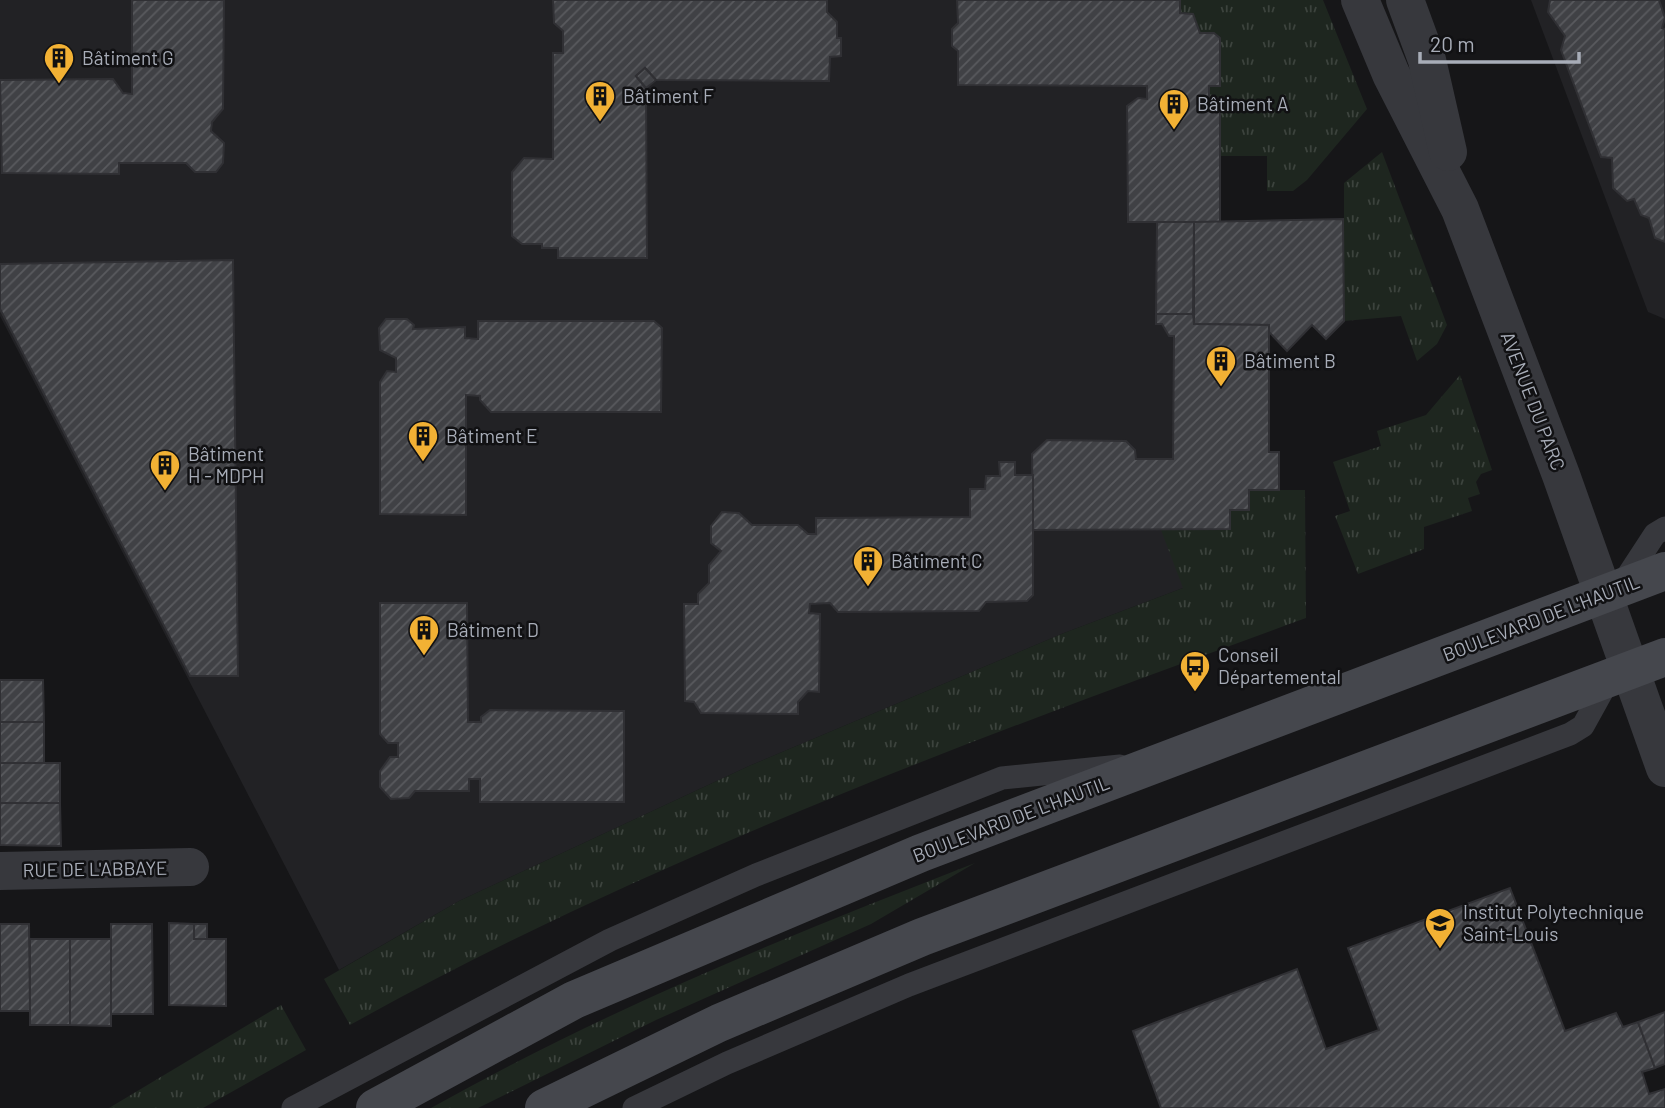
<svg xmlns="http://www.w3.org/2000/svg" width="1665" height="1108" font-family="Barlow,sans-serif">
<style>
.built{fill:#222225}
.grass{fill:url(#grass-tufts)}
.building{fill:url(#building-hatch);stroke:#303034;stroke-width:2}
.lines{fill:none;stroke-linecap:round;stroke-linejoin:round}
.service{stroke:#37383d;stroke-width:23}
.minor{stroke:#37383d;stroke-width:38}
.tertiary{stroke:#37383d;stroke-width:38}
.secondary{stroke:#45474d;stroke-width:38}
.labels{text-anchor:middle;stroke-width:5;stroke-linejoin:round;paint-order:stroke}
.poi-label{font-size:19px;fill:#a8adb8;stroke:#111113;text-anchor:start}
.street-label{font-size:19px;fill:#a8adb8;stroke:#111113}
</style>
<defs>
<pattern id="grass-tufts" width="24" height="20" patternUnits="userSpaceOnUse" patternTransform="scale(1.75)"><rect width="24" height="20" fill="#1e261f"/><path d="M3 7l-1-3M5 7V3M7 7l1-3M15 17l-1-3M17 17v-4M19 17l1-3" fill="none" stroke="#3c433d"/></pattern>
<pattern id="building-hatch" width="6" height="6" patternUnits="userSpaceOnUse" patternTransform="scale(1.75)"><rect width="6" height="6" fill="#404145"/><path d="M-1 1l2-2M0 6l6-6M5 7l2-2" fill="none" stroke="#595a5e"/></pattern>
</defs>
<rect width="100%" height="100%" fill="#161618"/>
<g class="built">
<path d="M0,0H1180V13L1193,14L1199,24L1220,38V86H1209L1220,98V222L1194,223V324L1269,325V452H1279V490H1250L1249,510L1183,588L1064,633L749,766L459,901L339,970L0,316Z"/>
<path d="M1531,0H1665V319L1648,312Z"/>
</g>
<g class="grass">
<path d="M1180,0H1323L1367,109L1307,180L1293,191H1267V156H1220V98H1209V86H1220V38L1214,33H1200L1193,14L1180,13Z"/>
<path d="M1382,152L1447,325L1437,344L1417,361L1401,316L1344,321V183Z"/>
<path d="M1460,375L1492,470L1481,474L1476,482L1480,494L1468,498L1472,511L1424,527V549L1358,574L1335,516L1350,511L1333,462L1381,446L1377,431L1426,415Z"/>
<path d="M1249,490H1305L1306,618C980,737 654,856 350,1025L324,979L459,901L749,766L1064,633L1183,588L1161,530L1229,529L1230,510L1249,509Z"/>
<path d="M975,863L871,924L656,1020L478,1108H431C605,1010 790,935 975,863Z"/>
<path d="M281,1005L306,1050L203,1108H109Z"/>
</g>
<g class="building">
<path d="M132,0H224L223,109L212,122L211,131L224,143L223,163L216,172H195L186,163H119V174L2,173L0,80L113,79L123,93L132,94Z"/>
<path d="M553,0H827V12L837,22V38H841V56L830,57L829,81L656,80L645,68L636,76L646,88L647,258H558V248H542V244H522L512,236V172L524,158L553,159V53H563V31L554,23Z"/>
<path d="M957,0H1180V13L1193,14L1200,33H1214L1220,38V86H1209V98H1220V222H1128L1127,106L1138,98L1147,99V86L958,85V51L952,46V29L958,23Z"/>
<path d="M1550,0H1659L1665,18L1662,28L1665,29V242L1655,238L1649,218L1641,215L1634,199L1627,201L1613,188L1612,158L1601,157L1561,50L1565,36L1548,12Z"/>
<path d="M645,68L656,80L646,88L636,76Z"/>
<path d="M1343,219L1344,321L1326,339L1312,325L1287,351L1269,332V325L1194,324V222Z"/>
<path d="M1157,222H1194L1193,314H1156Z"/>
<path d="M233,260L238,676H190L0,309V264Z"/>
<path d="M1156,314H1193L1194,324L1269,325V452H1279V490H1249V510H1230V529L1033,530L1032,454L1047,440L1126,441L1135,450L1136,459H1173L1174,336H1169L1162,324H1156Z"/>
<path d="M386,319H407L414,325L413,329L465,327V338L478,339V321H654L662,328L661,412H491L480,400V396L466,395V515L380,514V382L387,371L396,372V358L380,350L379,328Z"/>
<path d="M999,462H1015V475H1033V595L1027,601L986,602L979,611L838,612L830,603L810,604L809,613L820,614L819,692L808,691L798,702V714L701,713L694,702L685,701L684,604H698V594L709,583V565L721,551L711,543V526L722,512L739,513L752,525H798L808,534H816V518L970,517V489H985L986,476H1000Z"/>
<path d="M380,603H467L468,722H481V717L490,710L624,711V802H480V779H469V791H415L409,798L391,799L380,787V771L390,757H398V743H388L380,734Z"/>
<path d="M0,680H43L44,722H0Z"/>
<rect x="0" y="722" width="44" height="41"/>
<rect x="0" y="763" width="60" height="40"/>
<path d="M0,803H60L61,846L0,845Z"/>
<path d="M1510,888L1565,1031L1616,1013L1623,1027L1638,1022L1655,1068L1642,1072L1649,1094L1665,1089V1108H1161L1133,1031L1297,969L1326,1049L1379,1030L1348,948Z"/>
<path d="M169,923L194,924V939H226V1006L169,1005Z"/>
<path d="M0,924H29L30,1011H0Z"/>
<path d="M111,924H152L153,1014H111Z"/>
<rect x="194" y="924" width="13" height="15"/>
<rect x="30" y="939" width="40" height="86"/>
<path d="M70,939H111V1026L70,1025Z"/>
<path d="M1665,1012V1064L1655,1068L1638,1022Z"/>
</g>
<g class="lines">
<g class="service">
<path d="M1621,586L1655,534L1665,528"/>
<path d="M293,1108L610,940L756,875L1002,778L1120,766"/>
<path d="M634,1108L727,1063L909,985L1570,734L1583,726L1609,679"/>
</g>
<path class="minor" d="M0,871L190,867"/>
<g class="tertiary">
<path d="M1360,0L1391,74L1460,209L1561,475L1665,768"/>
<path d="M1405,0L1427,60L1448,152"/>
</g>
<g class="secondary">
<path d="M375,1108L574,1000L921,853L1665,571"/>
<path d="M544,1108L719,1023L922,937L1665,657"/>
</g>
</g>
<defs>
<g id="building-pin" transform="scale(1.575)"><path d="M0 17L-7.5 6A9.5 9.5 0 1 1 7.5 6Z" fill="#f2b134" stroke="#111113"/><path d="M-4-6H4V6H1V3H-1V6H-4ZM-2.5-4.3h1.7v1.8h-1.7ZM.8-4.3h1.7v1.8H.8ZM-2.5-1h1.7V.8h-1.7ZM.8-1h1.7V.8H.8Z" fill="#111"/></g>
<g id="bus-pin" transform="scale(1.575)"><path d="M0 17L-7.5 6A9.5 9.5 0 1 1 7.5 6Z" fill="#f2b134" stroke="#111113"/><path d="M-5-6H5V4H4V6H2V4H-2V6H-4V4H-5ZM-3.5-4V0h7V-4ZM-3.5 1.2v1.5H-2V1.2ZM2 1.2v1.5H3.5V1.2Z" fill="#111"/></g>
<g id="university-pin" transform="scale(1.575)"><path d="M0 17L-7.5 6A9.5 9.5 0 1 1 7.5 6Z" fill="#f2b134" stroke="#111113"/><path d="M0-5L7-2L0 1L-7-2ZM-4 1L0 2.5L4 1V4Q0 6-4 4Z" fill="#111"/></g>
</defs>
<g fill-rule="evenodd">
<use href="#building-pin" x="59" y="58"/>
<use href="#building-pin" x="600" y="96"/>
<use href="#building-pin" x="1174" y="104"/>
<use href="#building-pin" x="1221" y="361"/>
<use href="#building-pin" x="423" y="436"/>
<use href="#building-pin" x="165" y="465"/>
<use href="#building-pin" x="868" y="561"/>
<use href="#building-pin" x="424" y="630"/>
<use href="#bus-pin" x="1195" y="666"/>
<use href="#university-pin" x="1440" y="923"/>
</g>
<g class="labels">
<g class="poi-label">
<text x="82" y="65">Bâtiment G</text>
<text x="623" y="103">Bâtiment F</text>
<text x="1197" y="111">Bâtiment A</text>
<text x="1244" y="368">Bâtiment B</text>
<text x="446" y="443">Bâtiment E</text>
<text x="188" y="461">Bâtiment<tspan x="188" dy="22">H - MDPH</tspan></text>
<text x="891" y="568">Bâtiment C</text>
<text x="447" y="637">Bâtiment D</text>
<text x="1218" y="662">Conseil<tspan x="1218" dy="22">Départemental</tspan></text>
<text x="1463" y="919">Institut Polytechnique<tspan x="1463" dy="22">Saint-Louis</tspan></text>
</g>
<g class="street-label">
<text transform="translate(1533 401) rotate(69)" y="7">AVENUE DU PARC</text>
<text transform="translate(1541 618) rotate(-21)" y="7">BOULEVARD DE L'HAUTIL</text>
<text transform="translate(1011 819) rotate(-21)" y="7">BOULEVARD DE L'HAUTIL</text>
<text transform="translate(95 869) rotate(-1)" y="7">RUE DE L'ABBAYE</text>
</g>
</g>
<path d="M1420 52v10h159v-10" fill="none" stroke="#a8adb8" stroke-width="3.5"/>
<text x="1430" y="52" font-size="21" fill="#a8adb8" stroke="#111113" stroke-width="5" paint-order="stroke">20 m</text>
</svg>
